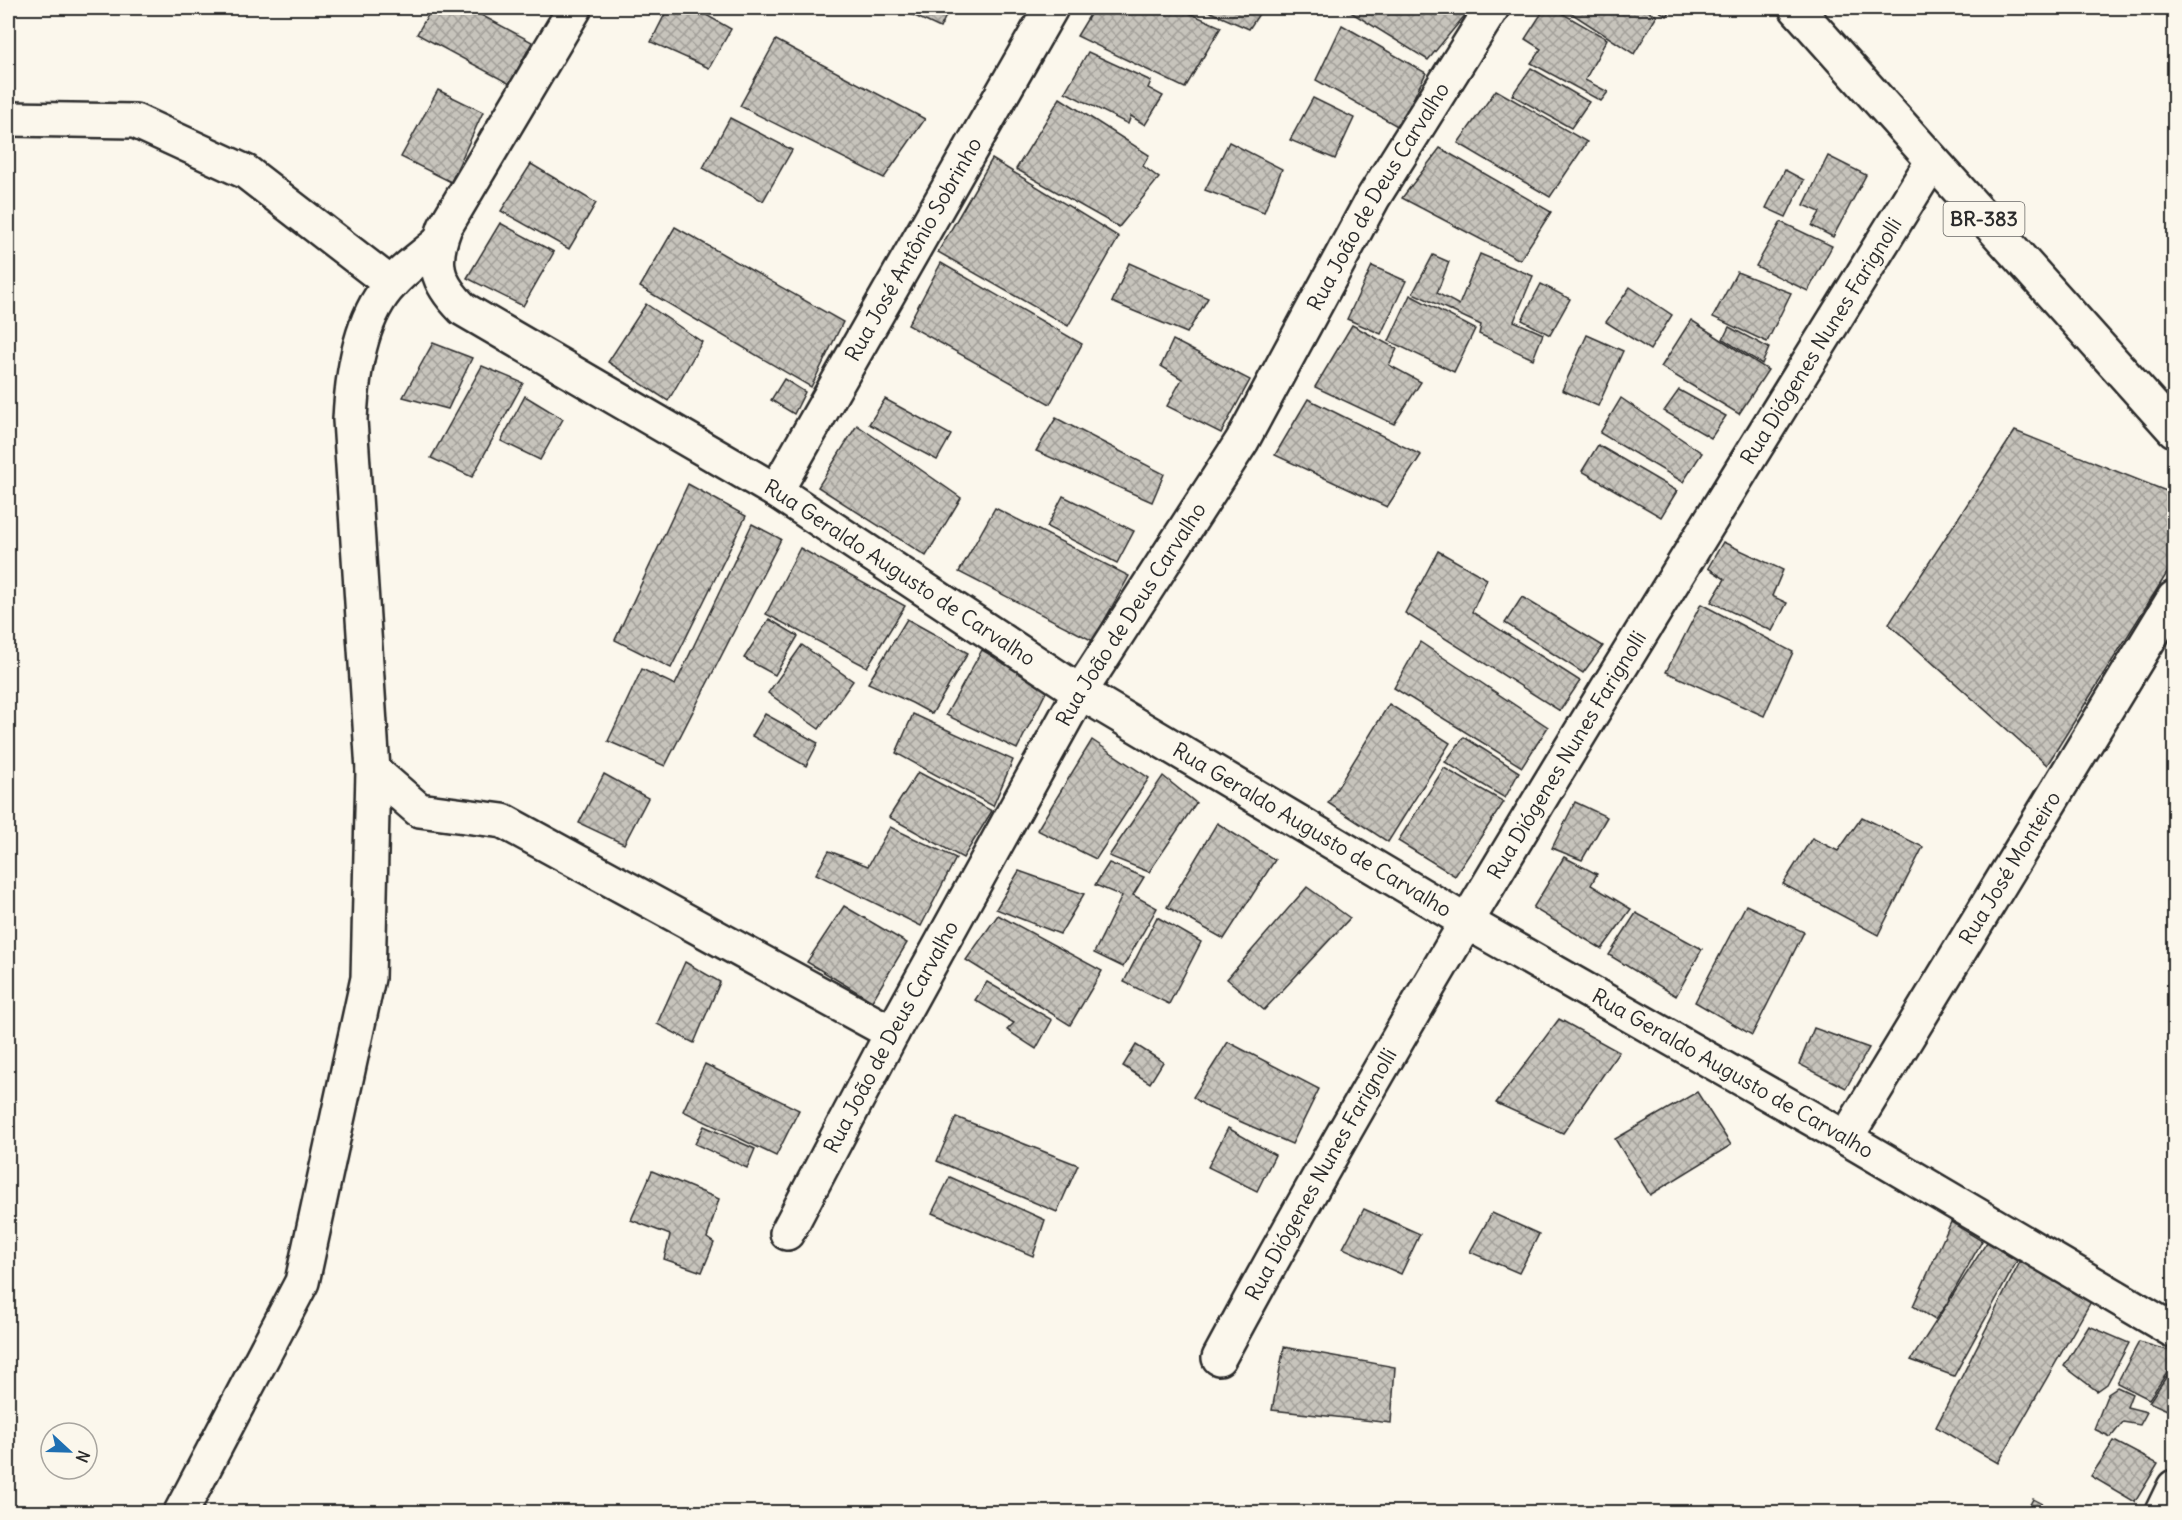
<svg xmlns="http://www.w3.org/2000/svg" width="2182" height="1520" font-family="Delius,sans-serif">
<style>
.building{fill:url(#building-cross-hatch);stroke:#2b2b2b;stroke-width:1.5}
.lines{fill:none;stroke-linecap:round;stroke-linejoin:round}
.minor-casing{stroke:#2b2b2b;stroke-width:38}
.highway-casing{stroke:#2b2b2b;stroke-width:38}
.minor{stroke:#fbf7ec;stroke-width:33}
.highway{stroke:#fbf7ec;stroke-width:33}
.labels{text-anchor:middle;stroke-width:5;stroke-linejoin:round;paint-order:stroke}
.shield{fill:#fbf7ec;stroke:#696865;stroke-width:1.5}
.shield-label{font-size:20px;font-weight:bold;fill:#2b2b2b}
.street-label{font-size:21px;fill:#2b2b2b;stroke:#fbf7ec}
</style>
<defs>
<pattern id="building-cross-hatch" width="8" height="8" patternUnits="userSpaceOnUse" patternTransform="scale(1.5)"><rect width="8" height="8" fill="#c7c4bc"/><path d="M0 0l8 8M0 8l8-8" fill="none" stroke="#a29f99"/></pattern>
</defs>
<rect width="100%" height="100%" fill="#fbf7ec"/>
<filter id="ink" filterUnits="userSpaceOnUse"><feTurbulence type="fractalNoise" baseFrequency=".0167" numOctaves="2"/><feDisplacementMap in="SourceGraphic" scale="12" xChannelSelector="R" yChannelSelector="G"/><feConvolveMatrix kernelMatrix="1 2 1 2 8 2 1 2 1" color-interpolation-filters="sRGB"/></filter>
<g filter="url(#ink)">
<g class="building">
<path d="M432,8H468L532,42L510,84L417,34Z"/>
<path d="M668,8H694L731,29L709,68L651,42Z"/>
<path d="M898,8H950L940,28Z"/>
<path d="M1094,8H1178L1221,27L1185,88L1077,36Z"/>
<path d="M1201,8H1263L1249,29Z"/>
<path d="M1344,8H1471L1428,60Z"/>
<path d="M1545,8H1553L1607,39L1585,80L1608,92L1601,101L1531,63L1541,49L1525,39Z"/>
<path d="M1570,8H1643L1657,16L1634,54L1568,11Z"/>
<path d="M1654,8H1673L1667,16Z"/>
<path d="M1342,25L1426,73L1399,127L1316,80Z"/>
<path d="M776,40L925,119L884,178L740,106Z"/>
<path d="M1088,52L1151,81L1148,88L1163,96L1145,125L1131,116L1128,124L1065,92Z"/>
<path d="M1531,68L1589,102L1571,128L1512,95Z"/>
<path d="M438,90L483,112L451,182L401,157Z"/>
<path d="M1496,90L1587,142L1550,197L1458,143Z"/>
<path d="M1060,98L1149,155L1143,166L1159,178L1119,227L1016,169Z"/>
<path d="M1313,98L1354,118L1335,159L1290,140Z"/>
<path d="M730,118L792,150L763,201L703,168Z"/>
<path d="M1229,142L1282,169L1264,212L1205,190Z"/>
<path d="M1440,148L1551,212L1520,260L1402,198Z"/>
<path d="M1828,156L1866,175L1833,237L1812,226L1820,212L1804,205Z"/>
<path d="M992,159L1119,237L1068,326L938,252Z"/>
<path d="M531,164L596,203L569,249L501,211Z"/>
<path d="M1785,170L1804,180L1786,217L1766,208Z"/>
<path d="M1781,222L1832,246L1808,291L1756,266Z"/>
<path d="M500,223L554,252L523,306L467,278Z"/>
<path d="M675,227L843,322L811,387L640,287Z"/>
<path d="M1480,254L1533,276L1514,321L1543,334L1533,359L1479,334L1481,325L1413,293L1433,255L1449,262L1437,293L1459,305Z"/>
<path d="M941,263L1082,344L1050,404L908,325Z"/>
<path d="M1129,263L1208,298L1187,333L1112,302Z"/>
<path d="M1372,266L1406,281L1381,334L1347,319Z"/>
<path d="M1737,272L1791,293L1767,342L1713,317Z"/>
<path d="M1541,284L1570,299L1550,335L1522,320Z"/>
<path d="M1630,287L1672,315L1650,350L1606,322Z"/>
<path d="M1410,295L1475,329L1454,372L1389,341Z"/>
<path d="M646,304L702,342L668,401L608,362Z"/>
<path d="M1691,320L1768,370L1739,414L1661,367Z"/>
<path d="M1352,325L1397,349L1389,365L1421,382L1394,424L1315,387Z"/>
<path d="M1729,327L1769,348L1762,364L1723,339Z"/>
<path d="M1587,335L1623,351L1598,406L1562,390Z"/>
<path d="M1173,340L1250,380L1221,433L1167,406L1182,379L1161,366Z"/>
<path d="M433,343L472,358L448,409L403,397Z"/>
<path d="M482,366L523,383L472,477L431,458Z"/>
<path d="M784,379L805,392L794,414L771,400Z"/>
<path d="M1679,390L1726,416L1711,438L1664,411Z"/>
<path d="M525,396L563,419L540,460L501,441Z"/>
<path d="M1621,398L1702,453L1683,482L1600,433Z"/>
<path d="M885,399L951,435L937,460L869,424Z"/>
<path d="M1308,399L1421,455L1387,507L1275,455Z"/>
<path d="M1056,418L1164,474L1152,502L1036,451Z"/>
<path d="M857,425L961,498L926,556L818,487Z"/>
<path d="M2015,431L2174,494V562L2047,765L1889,624Z"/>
<path d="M1598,445L1677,491L1661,517L1582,471Z"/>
<path d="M688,484L746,516L671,668L615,640Z"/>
<path d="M1063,496L1134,531L1117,563L1047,527Z"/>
<path d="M995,508L1129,576L1093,641L959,572Z"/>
<path d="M752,524L781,539L665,766L608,741L642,669L675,685Z"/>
<path d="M1723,542L1783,570L1772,596L1787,603L1772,631L1711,602L1725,579L1708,568Z"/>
<path d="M800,548L905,606L867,667L766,614Z"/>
<path d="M1438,551L1487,579L1472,612L1580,681L1560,711L1405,613Z"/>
<path d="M1522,597L1603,646L1583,673L1505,623Z"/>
<path d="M1701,604L1793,652L1764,716L1666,672Z"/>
<path d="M769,619L798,636L775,675L744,658Z"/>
<path d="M907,619L968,653L932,714L912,703L868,683Z"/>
<path d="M1420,642L1548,727L1522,767L1394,688Z"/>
<path d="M802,645L853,681L819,729L768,693Z"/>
<path d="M982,650L1048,688L1017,749L946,715Z"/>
<path d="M1389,704L1450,743L1388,842L1328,803Z"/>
<path d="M765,714L818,743L806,766L752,736Z"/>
<path d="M913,714L1013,760L993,806L896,753Z"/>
<path d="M1464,737L1519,772L1505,798L1445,762Z"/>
<path d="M1092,740L1149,778L1096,859L1037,830Z"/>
<path d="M1444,768L1504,802L1455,876L1398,841Z"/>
<path d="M918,772L992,811L963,858L889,817Z"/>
<path d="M604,774L648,798L624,844L579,823Z"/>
<path d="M1163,776L1196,803L1149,872L1109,856Z"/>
<path d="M1575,802L1607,817L1582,860L1552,848Z"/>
<path d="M1862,817L1923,847L1878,935L1783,884L1812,838L1838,851Z"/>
<path d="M1217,823L1275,860L1224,939L1167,907Z"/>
<path d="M890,827L956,858L921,926L816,874L829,851L868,866Z"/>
<path d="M1564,857L1597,874L1591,885L1631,909L1602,949L1533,908Z"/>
<path d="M1109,863L1144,877L1133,895L1157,908L1123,967L1094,953L1122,896L1095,885Z"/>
<path d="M1019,871L1084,894L1060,934L996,909Z"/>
<path d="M1307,887L1350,918L1264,1010L1227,979Z"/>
<path d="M1746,905L1804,932L1752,1035L1695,1002Z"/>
<path d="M844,906L907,943L872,1001L807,962Z"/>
<path d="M1636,913L1702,949L1676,996L1609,955Z"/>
<path d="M998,915L1102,971L1070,1025L966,960Z"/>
<path d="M1157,917L1201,942L1169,1004L1124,982Z"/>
<path d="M685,962L720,982L694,1043L657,1024Z"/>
<path d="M987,982L1052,1020L1036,1049L1007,1030L1014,1023L975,1000Z"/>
<path d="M1559,1019L1619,1052L1563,1133L1496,1103Z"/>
<path d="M1814,1028L1869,1048L1846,1088L1799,1064Z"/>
<path d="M1228,1042L1319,1089L1292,1144L1207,1107L1193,1097Z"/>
<path d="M1136,1045L1163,1062L1150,1083L1123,1066Z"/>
<path d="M705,1064L799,1110L776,1156L683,1111Z"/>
<path d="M1697,1092L1731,1145L1650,1195L1615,1139Z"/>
<path d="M956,1117L1078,1165L1057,1212L937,1161Z"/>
<path d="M704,1126L755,1149L747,1168L695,1144Z"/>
<path d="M1228,1128L1275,1155L1257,1191L1208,1167Z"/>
<path d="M652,1171L719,1199L707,1238L714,1243L702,1272L664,1259L670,1235L631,1220Z"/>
<path d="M950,1177L1045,1220L1033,1256L932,1213Z"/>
<path d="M1364,1209L1420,1234L1401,1274L1343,1248Z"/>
<path d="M1492,1213L1539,1234L1519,1273L1470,1252Z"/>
<path d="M1951,1222L1982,1241L1946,1305L1935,1320L1913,1306Z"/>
<path d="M1987,1242L2017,1261L1954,1376L1911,1360Z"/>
<path d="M2021,1260L2093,1298L1998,1463L1936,1427Z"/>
<path d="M2089,1326L2129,1343L2107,1384L2097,1391L2064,1366Z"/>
<path d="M2139,1342L2174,1352V1363L2149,1399L2117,1383Z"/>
<path d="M1284,1347L1395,1367L1391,1423L1272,1410Z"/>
<path d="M2174,1366V1413L2149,1402Z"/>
<path d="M2117,1387L2132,1394L2127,1407L2147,1412L2140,1425L2123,1422L2111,1437L2094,1429L2108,1393Z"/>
<path d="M2114,1441L2158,1464L2135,1502L2091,1476Z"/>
<path d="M2033,1499L2058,1512H2026Z"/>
</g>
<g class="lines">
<g class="minor-casing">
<g id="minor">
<path id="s1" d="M575,8L445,227C431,263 436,282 463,309L776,491L1080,692L1465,921L1846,1138L2174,1331"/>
<path d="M8,119L135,121L246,172L391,284"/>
<path d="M438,243C423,256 405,268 392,283C360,316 352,376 350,420L373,770L419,810L503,821L892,1033"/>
<path id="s2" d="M776,491L1051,8"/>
<path id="s3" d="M1846,1138L2174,598"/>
<path id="s4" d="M787,1233L892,1033L1080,692L1242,441L1373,198L1492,8"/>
<path id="s5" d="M1219,1358C1439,949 1689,557 1932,162"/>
<path d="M181,1512L302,1282L368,978L373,770"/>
<path d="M2162,1512L2174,1487"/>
</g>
</g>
<g class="highway-casing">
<path id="highway" d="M1796,8L2174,430"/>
</g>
<use href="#minor" class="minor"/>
<use href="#highway" class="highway"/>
</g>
</g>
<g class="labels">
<rect class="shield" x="1943.5" y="202" width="81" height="34" rx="4.5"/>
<g class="shield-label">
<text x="1984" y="226">BR-383</text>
</g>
<g class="street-label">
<text dy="7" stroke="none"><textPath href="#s4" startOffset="1194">Rua João de Deus Carvalho</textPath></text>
<text dy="7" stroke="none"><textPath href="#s2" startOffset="278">Rua José Antônio Sobrinho</textPath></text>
<text dy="7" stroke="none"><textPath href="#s5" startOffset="1182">Rua Diógenes Nunes Farignolli</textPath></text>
<text dy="7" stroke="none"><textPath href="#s1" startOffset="856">Rua Geraldo Augusto de Carvalho</textPath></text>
<text dy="7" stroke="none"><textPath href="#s4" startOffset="708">Rua João de Deus Carvalho</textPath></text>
<text dy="7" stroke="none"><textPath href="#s5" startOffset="696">Rua Diógenes Nunes Farignolli</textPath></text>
<text dy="7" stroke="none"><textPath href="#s1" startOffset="1342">Rua Geraldo Augusto de Carvalho</textPath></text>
<text dy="7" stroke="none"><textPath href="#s3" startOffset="316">Rua José Monteiro</textPath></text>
<text dy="7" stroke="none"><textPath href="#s4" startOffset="222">Rua João de Deus Carvalho</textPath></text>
<text dy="7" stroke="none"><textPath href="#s1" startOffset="1828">Rua Geraldo Augusto de Carvalho</textPath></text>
<text dy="7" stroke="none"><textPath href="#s5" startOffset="210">Rua Diógenes Nunes Farignolli</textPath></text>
</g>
</g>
<rect width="2182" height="1520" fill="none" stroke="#fbf7ec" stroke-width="30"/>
<rect x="15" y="15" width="2152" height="1490" fill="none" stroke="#2b2b2b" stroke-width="2" filter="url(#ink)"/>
<g transform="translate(69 1451) rotate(112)"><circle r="28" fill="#fbf7ec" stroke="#a8a59f" stroke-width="1.5"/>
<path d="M0-4.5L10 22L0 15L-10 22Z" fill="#1f6fb2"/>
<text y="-9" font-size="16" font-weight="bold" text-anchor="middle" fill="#2b2b2b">N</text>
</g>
</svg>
